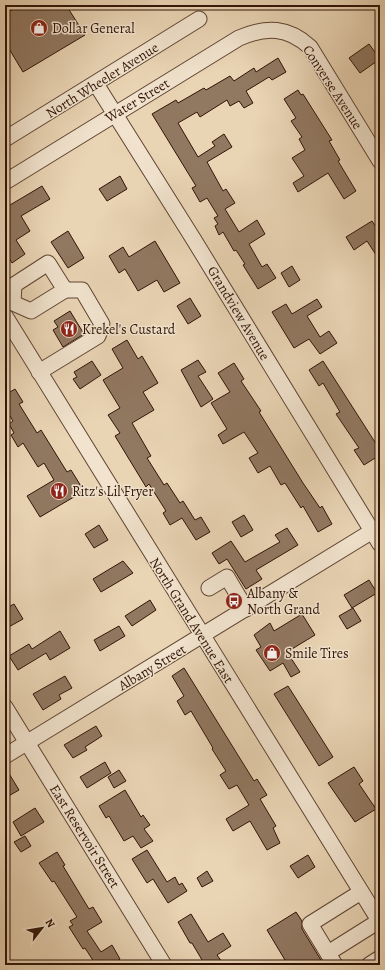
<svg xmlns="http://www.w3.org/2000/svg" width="385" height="970" font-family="Alegreya,serif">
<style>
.building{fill:#917861;stroke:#311407}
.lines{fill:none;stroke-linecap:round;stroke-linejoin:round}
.minor-casing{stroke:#5f4432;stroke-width:17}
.minor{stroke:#f1e3ce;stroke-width:15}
.labels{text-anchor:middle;stroke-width:3;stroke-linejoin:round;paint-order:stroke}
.poi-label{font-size:14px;fill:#311407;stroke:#f1e3ce;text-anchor:start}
.street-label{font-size:14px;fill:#311407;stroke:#f1e3ce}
</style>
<rect width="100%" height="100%" fill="#e9d4b4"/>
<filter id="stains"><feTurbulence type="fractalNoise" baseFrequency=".005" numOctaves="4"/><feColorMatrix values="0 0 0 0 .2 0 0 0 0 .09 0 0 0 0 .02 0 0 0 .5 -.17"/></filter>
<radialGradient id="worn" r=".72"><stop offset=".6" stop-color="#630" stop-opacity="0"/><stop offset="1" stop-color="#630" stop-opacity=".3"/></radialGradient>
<g class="building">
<path d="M19,5H66L85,35L23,72L5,42V14Z"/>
<path d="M369,44L380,59L360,73L349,58Z"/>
<path d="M278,58L286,72L272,80L269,77L246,91L253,103L244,108L239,101L230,106L227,100L200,117L197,112L178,123L198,157L215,146L212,142L224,134L232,147L207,162L223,191L226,189L235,203L225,209L239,232L257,220L265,234L249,244L262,267L267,264L276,278L258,289L243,265L245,264L236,250L234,251L223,232L219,235L215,226L218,224L214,218L218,216L207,198L200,202L192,188L196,186L152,114L176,100L178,103L204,88L206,90L230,76L234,81L254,68L256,72Z"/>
<path d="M298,90L301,95L303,94L332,140L329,141L340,160L338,161L356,191L344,199L328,173L298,192L293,183L304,176L292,158L305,150L299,139L302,137L291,121L296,118L284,99Z"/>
<path d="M120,176L127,189L107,201L99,189Z"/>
<path d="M42,186L50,199L21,216L30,231L16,240L25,254L12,263L5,252V228L9,226L5,220V208Z"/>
<path d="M372,221L380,233V261L367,241L354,250L346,237Z"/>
<path d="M68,231L84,258L68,268L51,242Z"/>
<path d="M155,241L180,283L164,292L157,280L138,291L125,269L119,273L109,256L123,247L129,257Z"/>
<path d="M292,266L300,280L289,287L281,273Z"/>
<path d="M190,298L201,316L188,324L177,306Z"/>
<path d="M317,299L322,307L307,316L320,337L329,331L337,343L320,354L309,339L294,348L272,312L286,304L292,314Z"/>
<path d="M70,311L84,334L63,347L53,330L58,327L54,321Z"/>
<path d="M127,340L138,359L142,356L158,383L143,392L154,410L132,423L151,456L147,458L164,485L167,483L180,503L183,501L195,520L201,517L210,532L196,540L182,518L170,525L163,513L166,511L149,484L146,487L115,436L120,433L108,415L120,408L103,380L123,368L112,349Z"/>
<path d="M198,360L206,372L198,376L213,399L201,407L181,370Z"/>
<path d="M92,361L101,375L80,389L73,379L77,377L74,372Z"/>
<path d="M323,361L380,450V455L364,465L354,450L359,448L336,414L340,412L323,383L319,386L309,370Z"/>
<path d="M234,363L244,379L241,381L261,411L259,412L303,483L320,508L322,506L332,524L318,532L303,506L301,508L285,483L281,485L270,466L258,473L249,458L258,453L244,432L223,444L218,435L227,429L211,403L230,392L218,373Z"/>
<path d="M15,389L23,402L19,404L37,433L41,430L67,472L71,470L84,491L40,517L27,496L54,480L44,463L38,467L23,443L18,447L11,435L14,433L9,424L13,421L5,408V395Z"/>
<path d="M244,515L253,530L241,537L232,522Z"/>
<path d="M99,525L108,540L94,548L85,534Z"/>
<path d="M287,528L298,545L256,570L262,579L246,589L227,559L219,564L212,553L231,541L245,562L280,542L275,535Z"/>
<path d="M123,561L133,573L101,592L93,579Z"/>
<path d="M369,580L377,593L352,608L344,595Z"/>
<path d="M150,600L156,610L132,626L125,616Z"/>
<path d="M14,604L23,619L5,629V609Z"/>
<path d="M353,608L361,621L347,629L339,616Z"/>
<path d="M302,614L315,635L287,652L300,672L291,677L283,663L270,671L256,650L261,647L254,635L270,623L274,631Z"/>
<path d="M119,626L125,636L100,651L94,640Z"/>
<path d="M60,631L70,648L50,660L46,653L18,670L9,656L29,644L32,649Z"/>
<path d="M184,668L254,781L257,779L267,795L260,799L276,826L273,828L280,843L267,850L250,821L233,831L226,819L249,805L237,785L229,789L220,775L226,771L212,749L213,748L191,711L185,715L177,701L184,696L172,676Z"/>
<path d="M65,676L72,688L59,695L61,699L43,710L33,694Z"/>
<path d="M288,686L333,757L319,766L274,694Z"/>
<path d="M96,726L102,736L85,747L87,750L73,758L64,745Z"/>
<path d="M105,762L111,773L87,788L80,777Z"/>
<path d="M5,767L19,790L5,798Z"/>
<path d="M354,767L363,781L359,784L376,809L355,822L328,783Z"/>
<path d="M119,770L126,781L114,788L108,777Z"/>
<path d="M125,790L141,817L143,815L150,825L144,829L153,841L141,848L133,836L124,841L109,816L106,818L99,806Z"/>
<path d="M35,808L44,822L21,836L13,822Z"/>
<path d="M25,836L31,846L21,852L14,842Z"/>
<path d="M147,850L167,882L175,877L179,885L182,883L187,891L168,903L153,879L147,883L132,859Z"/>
<path d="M57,852L65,865L63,866L89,909L93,907L102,922L87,931L101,952L112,945L120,959L110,965H96L85,948L83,949L69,927L73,925L70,921L77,917L54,881L52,882L39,863Z"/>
<path d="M308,855L315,867L298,878L290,866Z"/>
<path d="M207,871L213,881L202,887L197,878Z"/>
<path d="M296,912L302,921V929L324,965H288L267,930Z"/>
<path d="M191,914L208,942L223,933L231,946L217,955L224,965H205L192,943H190L178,922Z"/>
</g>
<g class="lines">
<g class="minor-casing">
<g id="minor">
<path d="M96,84L194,240L380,544"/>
<path d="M5,139L199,19"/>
<path d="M5,182L239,38C267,26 288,27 310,47L380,161"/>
<path d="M48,263L65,290L31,311L13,303L14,285Z"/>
<path d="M5,316L380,922"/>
<path d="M39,372L98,336L102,324L82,290H65"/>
<path d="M209,588L227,577L246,609"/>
<path d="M5,707L164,965"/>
<path d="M5,756L379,527"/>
<path d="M328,953L379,921"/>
<path d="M335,965L310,924L361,892"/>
<path d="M369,965L380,958"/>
</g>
</g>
<use href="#minor" class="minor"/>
</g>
<defs>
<g id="shop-disc" transform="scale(0.9)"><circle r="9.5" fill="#8f2418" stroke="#f1e3ce"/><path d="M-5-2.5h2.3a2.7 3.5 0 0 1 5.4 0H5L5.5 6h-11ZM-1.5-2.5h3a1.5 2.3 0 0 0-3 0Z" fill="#fff"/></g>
<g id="restaurant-disc" transform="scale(0.9)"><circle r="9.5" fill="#8f2418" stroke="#f1e3ce"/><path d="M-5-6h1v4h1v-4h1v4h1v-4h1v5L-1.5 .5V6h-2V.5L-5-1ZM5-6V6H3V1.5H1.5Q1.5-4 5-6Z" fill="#fff"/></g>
<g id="bus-disc" transform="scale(0.9)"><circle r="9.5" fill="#8f2418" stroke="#f1e3ce"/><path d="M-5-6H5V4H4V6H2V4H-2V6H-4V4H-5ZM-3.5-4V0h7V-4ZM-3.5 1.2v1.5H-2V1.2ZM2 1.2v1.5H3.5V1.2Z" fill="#fff"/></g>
</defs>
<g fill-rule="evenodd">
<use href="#shop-disc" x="39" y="28"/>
<use href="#restaurant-disc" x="69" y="329"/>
<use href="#restaurant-disc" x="59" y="491"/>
<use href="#bus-disc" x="234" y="601"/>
<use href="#shop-disc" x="272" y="653"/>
</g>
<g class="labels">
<g class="poi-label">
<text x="52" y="33">Dollar General</text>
<text x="82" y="334">Krekel's Custard</text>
<text x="72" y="496">Ritz's Lil Fryer</text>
<text x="247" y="598">Albany &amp;<tspan x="247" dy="16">North Grand</tspan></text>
<text x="285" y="658">Smile Tires</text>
</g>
<g class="street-label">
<text transform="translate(102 80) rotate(-32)" y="5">North Wheeler Avenue</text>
<text transform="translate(333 87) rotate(57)" y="5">Converse Avenue</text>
<text transform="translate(137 100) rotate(-31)" y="5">Water Street</text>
<text transform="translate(239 313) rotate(59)" y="5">Grandview Avenue</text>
<text transform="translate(192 620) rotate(58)" y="5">North Grand Avenue East</text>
<text transform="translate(152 667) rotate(-31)" y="5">Albany Street</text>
<text transform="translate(85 836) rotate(58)" y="5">East Reservoir Street</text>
</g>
</g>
<rect width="385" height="970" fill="none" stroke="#e9d4b4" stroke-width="20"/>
<rect x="6" y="6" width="373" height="958" fill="none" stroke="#311407" stroke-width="2"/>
<rect x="10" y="10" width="365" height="950" fill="none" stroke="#311407"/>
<g transform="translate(42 928) rotate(59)" stroke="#f1e3ce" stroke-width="3" paint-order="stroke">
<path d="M0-3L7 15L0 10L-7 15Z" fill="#311407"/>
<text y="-6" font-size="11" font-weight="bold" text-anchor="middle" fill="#311407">N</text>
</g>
<rect width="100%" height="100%" filter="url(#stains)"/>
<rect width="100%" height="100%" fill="url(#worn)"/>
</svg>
